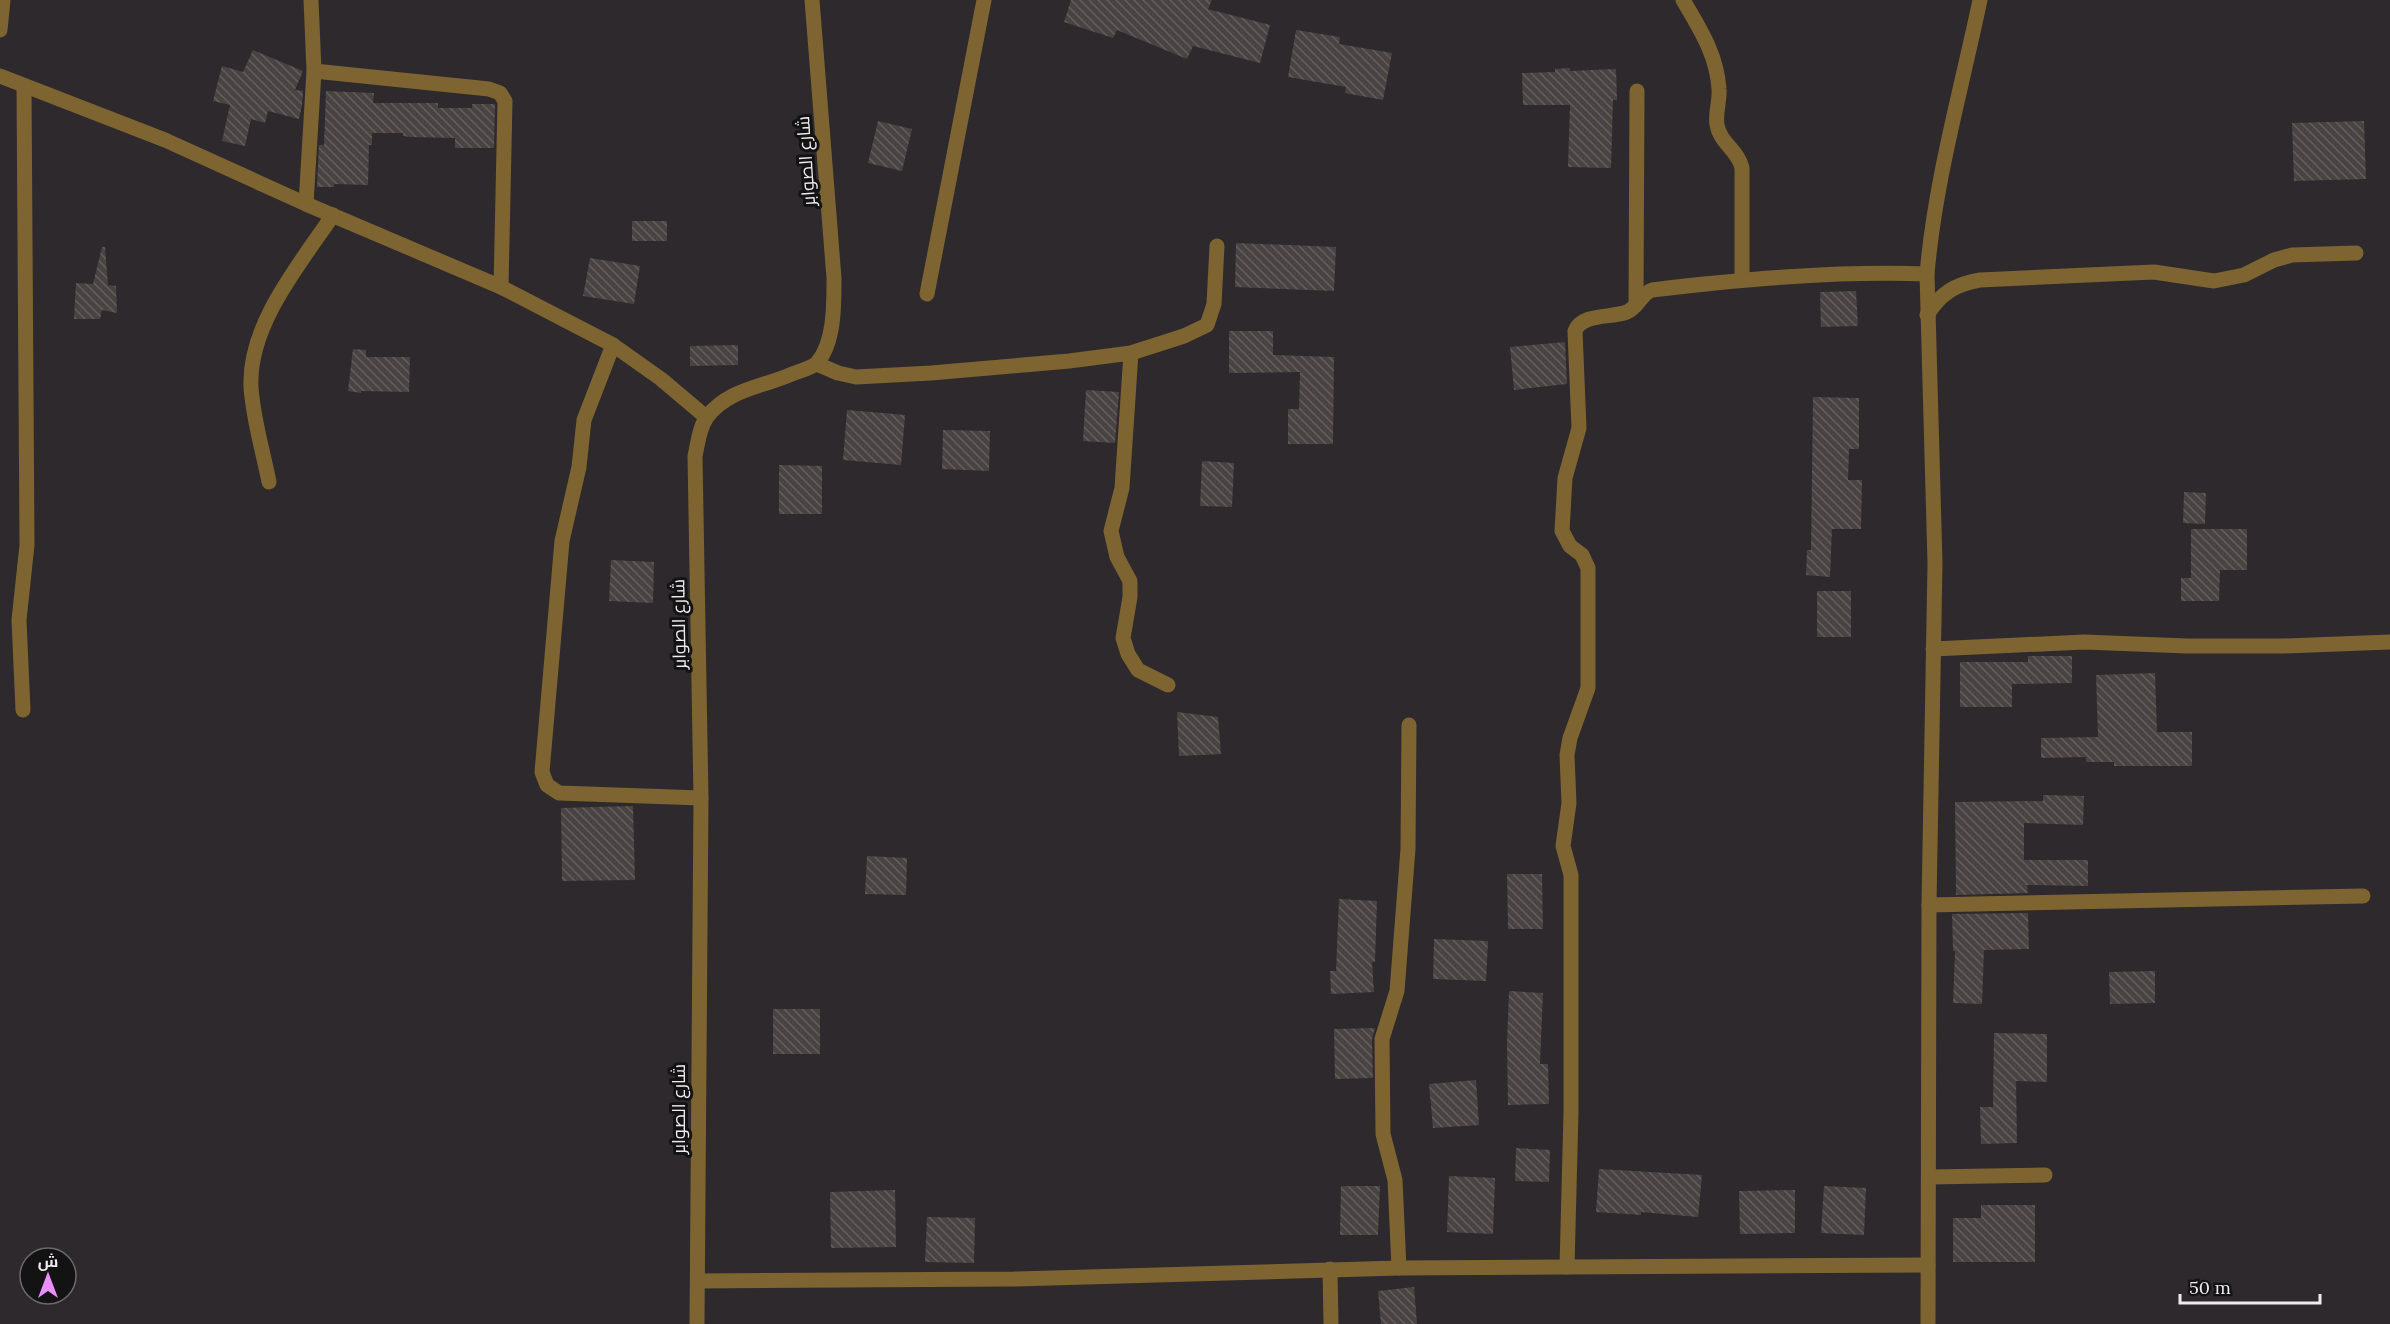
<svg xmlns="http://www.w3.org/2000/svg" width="2390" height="1324" font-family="Lora,Cairo,serif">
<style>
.building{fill:url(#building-back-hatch)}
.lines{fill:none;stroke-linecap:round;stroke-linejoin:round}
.minor{stroke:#7d6430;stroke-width:15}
.labels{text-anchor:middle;stroke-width:6;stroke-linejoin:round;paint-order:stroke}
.street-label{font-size:18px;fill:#efecef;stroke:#141314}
</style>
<defs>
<pattern id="building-back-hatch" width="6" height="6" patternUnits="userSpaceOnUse" patternTransform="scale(1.5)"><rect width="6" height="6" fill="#494342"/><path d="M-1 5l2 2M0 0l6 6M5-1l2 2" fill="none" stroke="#645e5e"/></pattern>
</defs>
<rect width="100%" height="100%" fill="#2d292d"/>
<g class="building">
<path d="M1071,0H1212L1208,9L1270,25L1260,63L1193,46L1187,59L1117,30L1113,38L1064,22Z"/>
<path d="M1296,30L1340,37L1339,44L1392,53L1383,100L1345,93L1346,87L1288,77Z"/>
<path d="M253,50L303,71L295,90L303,91L302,105L299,119L268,111L265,123L251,119L245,146L222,141L230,105L213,101L222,66L243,72Z"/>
<path d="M1570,68V71L1616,69L1617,100H1613L1611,168L1568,167L1570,105H1523L1522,73L1555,72V69Z"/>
<path d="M326,91L374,93L373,103H438V108H472V104H495L494,148H455V138L410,137L403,136V133H372V145H369L368,185L334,184V187H317L319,145H324Z"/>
<path d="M878,121L912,129L902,171L868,163Z"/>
<path d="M2364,121L2366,179L2294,181L2292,123Z"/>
<rect x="632" y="221" width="35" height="20"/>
<path d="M1236,243L1336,247L1334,291L1235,287Z"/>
<path d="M102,247H105L108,285L116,286L117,313L102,310L100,319H74L76,283L93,284Z"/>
<path d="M590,258L640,266L634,304L583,296Z"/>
<path d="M1856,291L1858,326L1821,327L1820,292Z"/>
<path d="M1229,331H1273V355L1334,357L1333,444H1288V409H1299L1300,372L1229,373Z"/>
<path d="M1565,342L1567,384L1514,390L1510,347Z"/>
<path d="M738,345V365L690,366V346Z"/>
<path d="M353,349L366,350V357H410L409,392L361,391V393L348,391Z"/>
<path d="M1086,390L1119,392L1115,443L1083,441Z"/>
<path d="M1813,397L1859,398V449H1849L1848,480H1862L1861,529H1832L1830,577L1806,575L1807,550H1811Z"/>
<path d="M847,410L905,415L901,465L843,460Z"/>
<path d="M943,430L990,431L989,471L942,469Z"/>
<path d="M1202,461L1234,463L1232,507L1200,506Z"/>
<path d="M779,465L822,466V514H779Z"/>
<path d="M2184,492L2206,493L2205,524L2183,523Z"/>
<path d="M2191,529H2247V570H2220L2219,601H2181V578H2191Z"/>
<path d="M611,560L654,562L653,603L609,601Z"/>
<rect x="1817" y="591" width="34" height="46"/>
<path d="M2028,656H2072V683L2012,684V707H1960V662H2028Z"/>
<path d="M2155,673L2157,732H2192V766H2114V762H2086V757L2041,758V738L2098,737L2096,675Z"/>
<path d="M1177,712L1218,717L1221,754L1179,756Z"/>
<path d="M2043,795L2084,796L2083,825L2024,823V860H2088V886L2027,885L2028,893L1956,895L1955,802L2043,801Z"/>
<path d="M633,806L635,880L562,881L561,808Z"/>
<path d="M867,856L907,858L906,895L865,894Z"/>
<path d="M1507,874H1542L1543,929H1508Z"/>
<path d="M1339,899L1377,901L1375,962H1372L1374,992L1331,994L1330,971H1336Z"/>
<path d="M2028,913L2029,949L1984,950L1982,1004L1953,1003L1955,951H1953L1952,914Z"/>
<path d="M1434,939L1488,941L1486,981L1433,979Z"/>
<path d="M2155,971V1003L2110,1004L2109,972Z"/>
<path d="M1509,991L1543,993L1540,1064H1548L1549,1104L1508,1105L1507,1044Z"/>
<rect x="773" y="1009" width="47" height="45"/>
<path d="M1375,1028L1372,1039L1373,1078L1335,1079L1334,1029Z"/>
<path d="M1994,1033L2047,1034V1082L2016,1081L2017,1143L1981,1144L1980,1107H1993Z"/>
<path d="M1476,1080L1479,1125L1433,1128L1429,1084Z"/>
<path d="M1516,1148L1550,1150L1549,1182L1515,1181Z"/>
<path d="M1599,1169L1702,1175L1698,1217L1641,1212V1215L1596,1212Z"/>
<path d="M1449,1176L1495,1178L1493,1234L1447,1232Z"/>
<path d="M1341,1186H1380L1378,1235H1340Z"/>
<path d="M1824,1186L1866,1188L1864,1235L1821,1233Z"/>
<path d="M895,1190L896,1247L831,1248L830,1192Z"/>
<path d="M1795,1190V1233L1740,1234L1739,1191Z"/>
<path d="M1981,1205H2035V1262H1953V1218H1981Z"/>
<path d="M927,1217L975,1218L974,1263L925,1262Z"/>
<path d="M1414,1287L1417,1324H1381L1378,1291Z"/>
</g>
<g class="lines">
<g class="minor">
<path d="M1683,0C1700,29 1717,55 1719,89C1720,101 1715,113 1717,125C1720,143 1738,150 1742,168V279"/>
<path d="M0,30L3,0"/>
<path d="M314,71L489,89L500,93L505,101L501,287"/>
<path d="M0,76L165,140L306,204L501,287L613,345L661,379L706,417"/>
<path d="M306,204L314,71L311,0"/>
<path d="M927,294L984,0"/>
<path d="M1636,305L1637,91"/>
<path d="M1927,315C1940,294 1955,284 1980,280L2154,272L2214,281L2244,275L2274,260L2292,255L2356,253"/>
<path d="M613,345L584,420L579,467L562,541L542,772L547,785L559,793L701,798"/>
<path d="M1131,353L1122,488L1111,531L1117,557L1130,581V597L1123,638L1128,654L1138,670L1168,685"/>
<path d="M817,364L838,373L856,377L931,373L1069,361L1131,353L1184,336L1207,325L1214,304L1217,246"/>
<path d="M269,482C263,451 253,419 251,387C248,325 300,264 333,215"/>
<path d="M1933,649L2084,642L2187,646H2283L2390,642"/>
<path d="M23,710L19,620L27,545L24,87"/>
<path d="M1929,905L2363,896"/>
<path d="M1929,1177L2045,1175"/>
<path d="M1567,1267L1571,1112V875L1563,846L1569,803L1567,755L1570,738L1588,688V568L1582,555L1570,546L1562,531L1565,478L1579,428L1575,331C1582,313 1612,318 1627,312C1638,307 1641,294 1652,290C1744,279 1834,271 1927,274"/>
<path d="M1399,1268L1395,1180L1383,1134L1382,1039L1397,991L1408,849L1409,725"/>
<path d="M1330,1269L1331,1324"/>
<path d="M698,1281L1014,1279L1399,1268L1928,1265"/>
<path d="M697,1324L701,798L695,456C698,443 699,428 707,417C728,389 763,387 792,374C799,371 812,368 817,363C835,342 834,303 834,278L812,0"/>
<path d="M1928,1324L1929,905L1935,563L1927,274C1935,181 1961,91 1980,0"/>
</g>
</g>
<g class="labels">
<g class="street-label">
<text transform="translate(806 161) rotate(-94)" y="6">شارع الصوابر</text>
<text transform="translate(679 624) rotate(-91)" y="6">شارع الصوابر</text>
<text transform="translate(679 1109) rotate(-90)" y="6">شارع الصوابر</text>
</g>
</g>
<g transform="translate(48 1276)"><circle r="28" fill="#141314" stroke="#6c6a6c" stroke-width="1.5"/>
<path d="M0-4.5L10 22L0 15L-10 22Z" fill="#ea8dfd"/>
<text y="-9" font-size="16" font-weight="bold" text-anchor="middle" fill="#efecef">ش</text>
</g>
<path d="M2180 1294v9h140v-9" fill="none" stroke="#efecef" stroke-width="3"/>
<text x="2189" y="1294" font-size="18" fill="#efecef" stroke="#141314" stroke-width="4.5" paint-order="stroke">50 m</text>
</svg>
